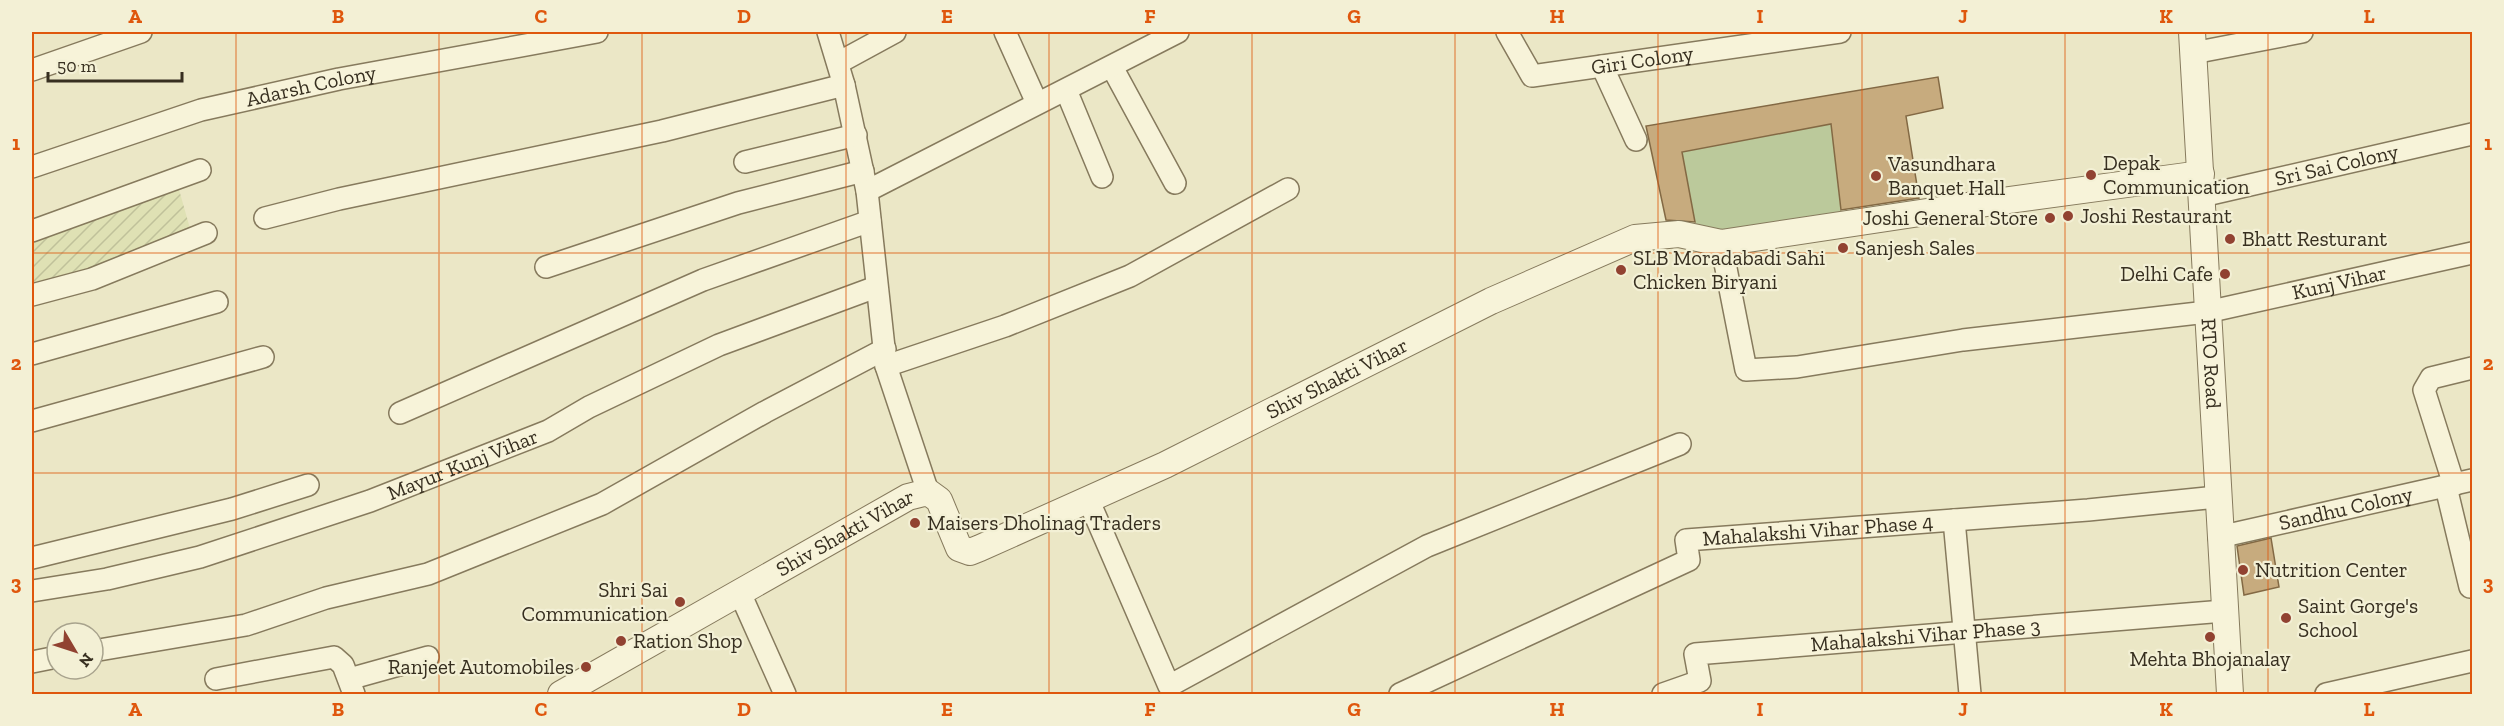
<svg xmlns="http://www.w3.org/2000/svg" width="2504" height="726" font-family="'Zilla Slab',serif">
<style>
.farmland{fill:url(#farmland-furrows)}
.green{fill:#bbc99b}
.building{fill:#c7ab7e;stroke:#836944;stroke-width:1.5}
.lines{fill:none;stroke-linecap:round;stroke-linejoin:round}
.minor-casing{stroke:#867a5d;stroke-width:24}
.tertiary-casing{stroke:#867a5d;stroke-width:28}
.minor{stroke:#f7f3d9;stroke-width:21}
.tertiary{stroke:#f7f3d9;stroke-width:26}
.grid{fill:none;stroke:#df570d;stroke-width:1.5;stroke-opacity:0.55}
.poi-dot{fill:#914231;stroke:#f3f0d5;stroke-width:2}
.labels{text-anchor:middle;stroke-width:4.5;stroke-linejoin:round;paint-order:stroke}
.street-label{font-size:21px;fill:#372f20;stroke:#f3f0d5}
.poi-label{font-size:21px;fill:#372f20;stroke:#f3f0d5;text-anchor:start}
.neatline{fill:none;stroke:#df570d;stroke-width:2}
.grid-label{font-size:20px;text-anchor:middle;font-weight:bold;fill:#df570d}
</style>
<defs>
<pattern id="farmland-furrows" width="10" height="10" patternUnits="userSpaceOnUse" patternTransform="scale(1.5)"><rect width="10" height="10" fill="#dfe1b4"/><path d="M-1 1l2-2M0 10L10 0M9 11l2-2" fill="none" stroke="#c0c19a"/></pattern>
</defs>
<rect width="100%" height="100%" fill="#ebe7c6"/>
<path class="farmland" d="M178,186L191,232L84,274L32,289V238Z"/>
<path class="green" d="M1831,124L1841,212L1718,230L1696,227L1682,152Z"/>
<g class="building">
<path d="M1938,77L1943,108L1906,116L1919,198L1841,210L1831,124L1682,152L1695,222L1666,220L1646,126Z"/>
<path d="M2271,538L2279,587L2244,595L2237,546Z"/>
</g>
<g class="lines">
<g class="minor-casing">
<g id="minor">
<path d="M828,32L844,85L867,191L886,366L928,492"/>
<path d="M1005,32L1037,103"/>
<path id="s1" d="M1507,32L1532,76L1840,32"/>
<path d="M2193,53L2302,32"/>
<path d="M838,63L895,32"/>
<path d="M1602,66L1636,140"/>
<path d="M1112,67L1175,183"/>
<path d="M32,70L141,32"/>
<path d="M1066,90L1102,177"/>
<path d="M745,162L856,135"/>
<path id="s2" d="M32,167L201,110L339,79L597,32"/>
<path d="M867,191L1178,32"/>
<path id="s3" d="M2202,196L2472,134"/>
<path d="M265,218L339,199L662,131L844,85"/>
<path d="M32,231L200,170"/>
<path id="s4" d="M1721,243L1746,370L1797,367L1963,340L2207,312L2472,253"/>
<path d="M546,267L738,203L863,171"/>
<path d="M32,295L92,279L206,233"/>
<path d="M32,354L217,302"/>
<path d="M886,366L1005,326L1130,276L1288,189"/>
<path d="M400,413L703,280L870,221"/>
<path d="M32,421L263,357"/>
<path d="M2454,485L2424,390L2431,378L2472,368"/>
<path d="M2446,487L2470,587"/>
<path d="M1088,499L1169,686L1427,546L1680,444"/>
<path d="M1954,520L1970,694"/>
<path id="s5" d="M2219,537L2472,480"/>
<path d="M32,558L232,509L308,485"/>
<path id="s6" d="M32,591L107,579L200,557L370,501L548,431L589,407L719,345L876,287"/>
<path d="M740,593L785,694"/>
<path d="M93,651L246,625L326,598L428,574L602,504L765,412L885,349"/>
<path d="M32,662L57,657"/>
<path d="M216,679L334,657L343,665L354,694"/>
<path d="M349,679L428,657"/>
<path id="s7" d="M1400,694L1689,560L1686,540L2088,510L2217,497"/>
<path id="s8" d="M1663,694L1700,681L1695,654L2224,611"/>
<path d="M2326,694L2472,661"/>
</g>
</g>
<g class="tertiary-casing">
<g id="tertiary">
<path id="s9" d="M2192,32L2230,694"/>
<path id="s10" d="M561,694L908,497L928,492L939,500L959,548L970,552L980,548L1165,465L1491,301L1635,238L1679,234L1721,243L1980,204L2201,174"/>
</g>
</g>
<use href="#minor" class="minor"/>
<use href="#tertiary" class="tertiary"/>
</g>
<path class="grid" d="M236,32V694M439,32V694M642,32V694M846,32V694M1049,32V694M1252,32V694M1455,32V694M1658,32V694M1862,32V694M2065,32V694M2268,32V694M32,253H2472M32,473H2472"/>
<g class="poi-dot">
<circle cx="2091" cy="175" r="6"/>
<circle cx="1876" cy="176" r="6"/>
<circle cx="2068" cy="216" r="6"/>
<circle cx="2050" cy="218" r="6"/>
<circle cx="2230" cy="239" r="6"/>
<circle cx="1843" cy="248" r="6"/>
<circle cx="1621" cy="270" r="6"/>
<circle cx="2225" cy="274" r="6"/>
<circle cx="915" cy="523" r="6"/>
<circle cx="2243" cy="570" r="6"/>
<circle cx="680" cy="602" r="6"/>
<circle cx="2286" cy="618" r="6"/>
<circle cx="2210" cy="637" r="6"/>
<circle cx="621" cy="641" r="6"/>
<circle cx="586" cy="667" r="6"/>
</g>
<g class="labels">
<g class="street-label">
<text dy="7" stroke="none"><textPath href="#s1" startOffset="162">Giri Colony</textPath></text>
<text dy="7" stroke="none"><textPath href="#s2" startOffset="291">Adarsh Colony</textPath></text>
<text dy="7" stroke="none"><textPath href="#s3" startOffset="138">Sri Sai Colony</textPath></text>
<text dy="7" stroke="none"><textPath href="#s4" startOffset="730">Kunj Vihar</textPath></text>
<text dy="7" stroke="none"><textPath href="#s9" startOffset="332">RTO Road</textPath></text>
<text dy="7" stroke="none"><textPath href="#s10" startOffset="903">Shiv Shakti Vihar</textPath></text>
<text dy="7" stroke="none"><textPath href="#s6" startOffset="450">Mayur Kunj Vihar</textPath></text>
<text dy="7" stroke="none"><textPath href="#s5" startOffset="130">Sandhu Colony</textPath></text>
<text dy="7" stroke="none"><textPath href="#s7" startOffset="471">Mahalakshi Vihar Phase 4</textPath></text>
<text dy="7" stroke="none"><textPath href="#s10" startOffset="327">Shiv Shakti Vihar</textPath></text>
<text dy="7" stroke="none"><textPath href="#s8" startOffset="298">Mahalakshi Vihar Phase 3</textPath></text>
</g>
<g class="poi-label">
<text x="2103" y="170">Depak<tspan x="2103" dy="24">Communication</tspan></text>
<text x="1888" y="171">Vasundhara<tspan x="1888" dy="24">Banquet Hall</tspan></text>
<text x="2080" y="223">Joshi Restaurant</text>
<text x="2038" y="225" text-anchor="end">Joshi General Store</text>
<text x="2242" y="246">Bhatt Resturant</text>
<text x="1855" y="255">Sanjesh Sales</text>
<text x="1633" y="265">SLB Moradabadi Sahi<tspan x="1633" dy="24">Chicken Biryani</tspan></text>
<text x="2213" y="281" text-anchor="end">Delhi Cafe</text>
<text x="927" y="530">Maisers Dholinag Traders</text>
<text x="2255" y="577">Nutrition Center</text>
<text x="668" y="597" text-anchor="end">Shri Sai<tspan x="668" dy="24">Communication</tspan></text>
<text x="2298" y="613">Saint Gorge's<tspan x="2298" dy="24">School</tspan></text>
<text x="633" y="648">Ration Shop</text>
<text x="2210" y="666" text-anchor="middle">Mehta Bhojanalay</text>
<text x="574" y="674" text-anchor="end">Ranjeet Automobiles</text>
</g>
</g>
<rect width="2504" height="726" fill="none" stroke="#f3f0d5" stroke-width="66"/>
<g transform="translate(75 651) rotate(129)"><circle r="28" fill="#f3f0d5" stroke="#a8a38d" stroke-width="1.5"/>
<path d="M0-4.5L10 22L0 15L-10 22Z" fill="#914231"/>
<text y="-9" font-size="16" font-weight="bold" text-anchor="middle" fill="#372f20">N</text>
</g>
<path d="M48 72v9h134v-9" fill="none" stroke="#372f20" stroke-width="3"/>
<text x="57" y="72" font-size="18" fill="#372f20" stroke="#f3f0d5" stroke-width="4.5" paint-order="stroke">50 m</text>
<rect x="33" y="33" width="2438" height="660" class="neatline"/>
<g class="grid-label">
<text x="135" y="23">A</text>
<text x="338" y="23">B</text>
<text x="541" y="23">C</text>
<text x="744" y="23">D</text>
<text x="947" y="23">E</text>
<text x="1150" y="23">F</text>
<text x="1354" y="23">G</text>
<text x="1557" y="23">H</text>
<text x="1760" y="23">I</text>
<text x="1963" y="23">J</text>
<text x="2166" y="23">K</text>
<text x="2369" y="23">L</text>
<text x="16" y="150">1</text>
<text x="2488" y="150">1</text>
<text x="16" y="370">2</text>
<text x="2488" y="370">2</text>
<text x="16" y="590">3</text>
<text x="2488" y="590">3</text>
<text x="135" y="716">A</text>
<text x="338" y="716">B</text>
<text x="541" y="716">C</text>
<text x="744" y="716">D</text>
<text x="947" y="716">E</text>
<text x="1150" y="716">F</text>
<text x="1354" y="716">G</text>
<text x="1557" y="716">H</text>
<text x="1760" y="716">I</text>
<text x="1963" y="716">J</text>
<text x="2166" y="716">K</text>
<text x="2369" y="716">L</text>
</g>
</svg>
